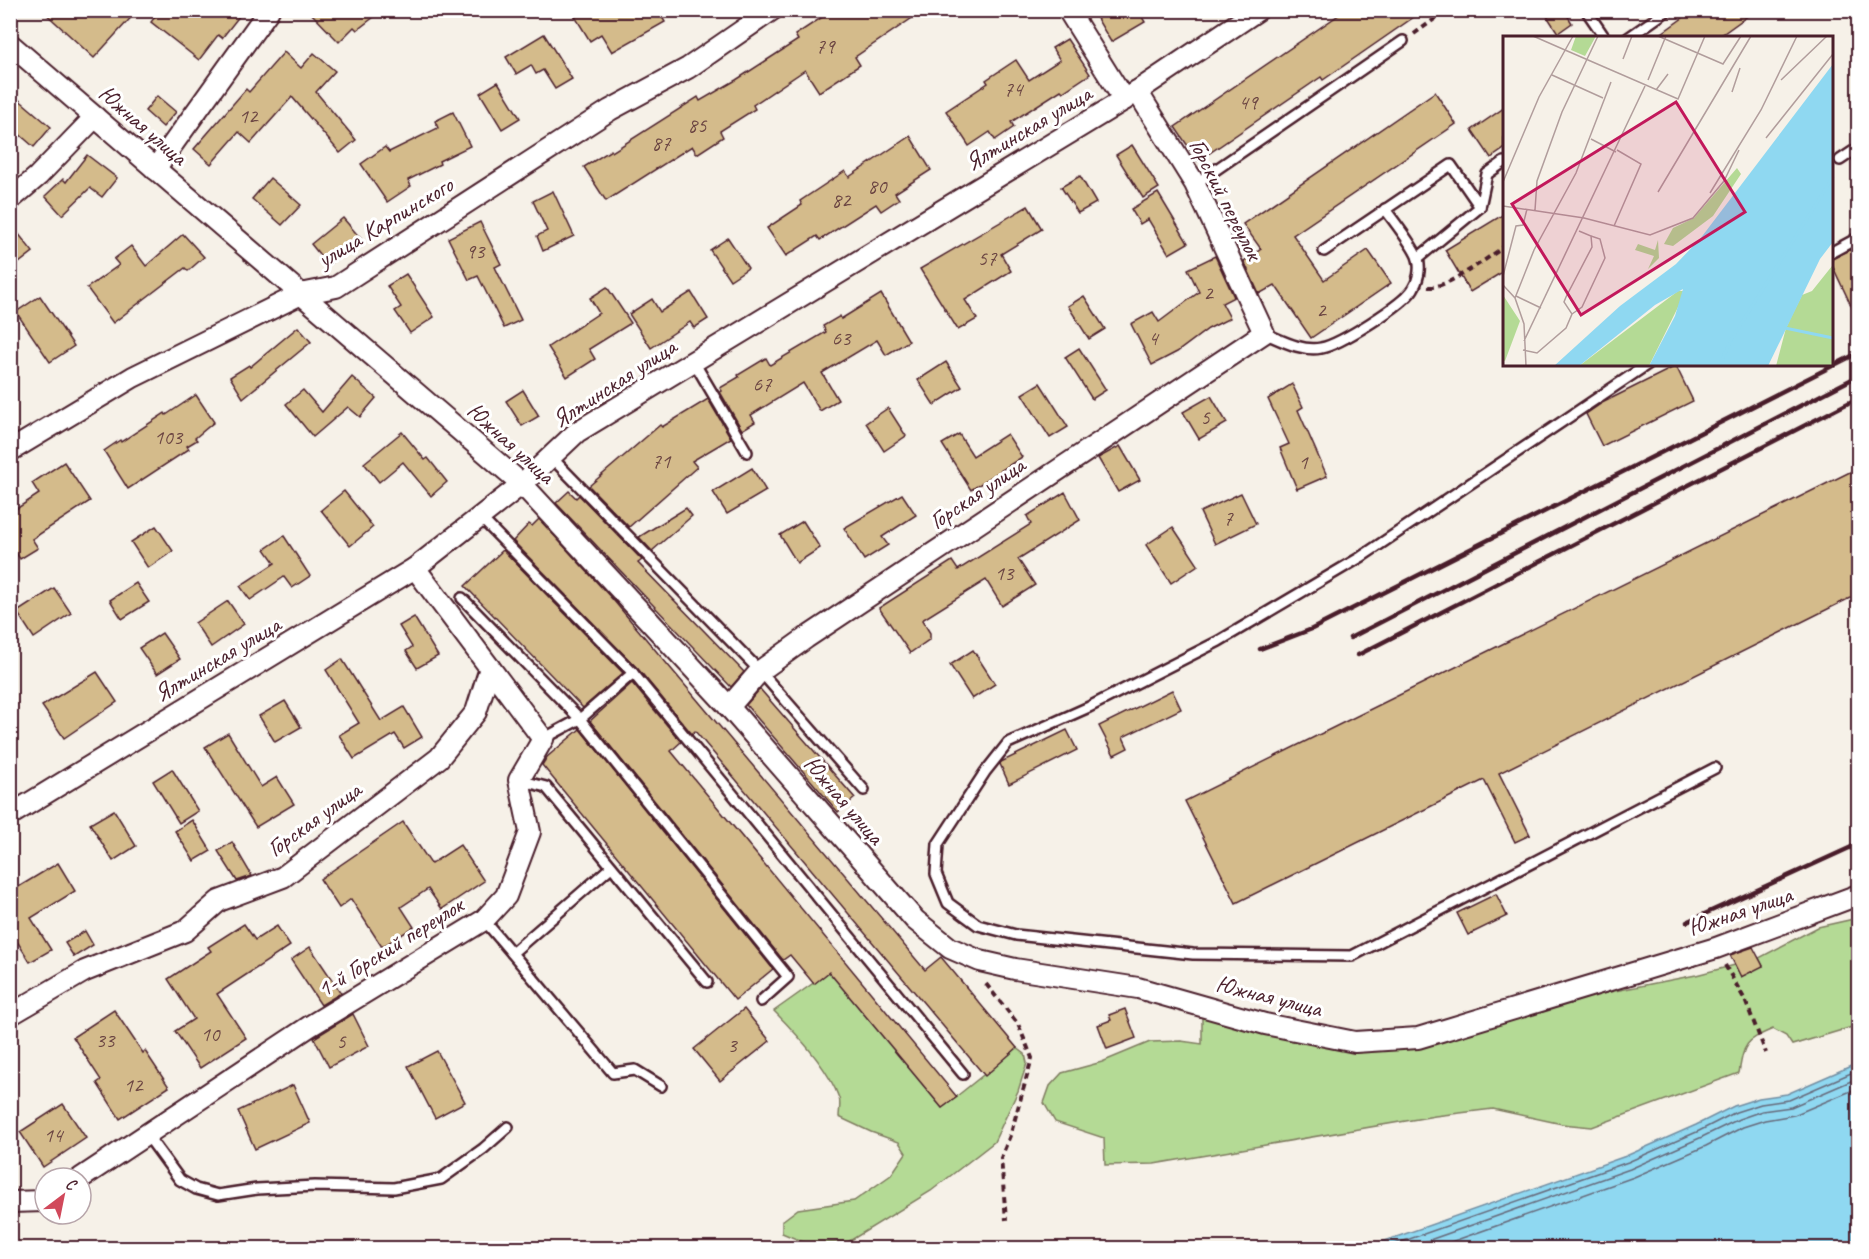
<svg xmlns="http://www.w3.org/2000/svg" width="1869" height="1259" font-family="Caveat,sans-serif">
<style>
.green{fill:#b4da95;stroke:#7f7c60;stroke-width:1.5}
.water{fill:#8fd8f1;stroke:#738ea2;stroke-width:1.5}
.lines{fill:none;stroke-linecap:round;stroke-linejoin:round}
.shore{stroke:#66697a;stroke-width:1.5}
.building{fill:#d4bb8b;stroke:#4a1f2b;stroke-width:1.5}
.service-casing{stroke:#4a1f2b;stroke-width:14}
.minor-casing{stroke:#4a1f2b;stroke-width:24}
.path{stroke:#4a1f2b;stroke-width:4;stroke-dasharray:6 4.5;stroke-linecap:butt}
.service{stroke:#fff;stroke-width:9}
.minor{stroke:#fff;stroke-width:20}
.rail{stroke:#4a1f2b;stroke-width:4.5}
.labels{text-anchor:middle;stroke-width:6;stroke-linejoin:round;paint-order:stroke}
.number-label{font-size:21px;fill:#6c4643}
.street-label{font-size:24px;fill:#4a1f2b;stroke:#fff}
.inset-river{fill:none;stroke:#8fd8f1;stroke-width:3}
.inset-road{fill:none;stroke:#b19d9c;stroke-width:1.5}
.view{fill:#c2185b;fill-opacity:0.15;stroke:#c2185b;stroke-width:3}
.inset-edge{fill:none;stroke:#4a1f2b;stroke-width:3}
</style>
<rect width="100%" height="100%" fill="#f6f1e8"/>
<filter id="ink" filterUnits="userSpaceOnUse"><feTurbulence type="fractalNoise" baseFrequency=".0167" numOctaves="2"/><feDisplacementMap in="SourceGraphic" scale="12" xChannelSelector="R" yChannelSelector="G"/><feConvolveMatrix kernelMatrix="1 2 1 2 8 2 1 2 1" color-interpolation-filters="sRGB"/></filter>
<g filter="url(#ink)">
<g class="green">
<path d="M1858,918V1023L1852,1027L1792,1045L1786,1036L1773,1029C1745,1041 1744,1043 1739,1073L1592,1127L1562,1124L1493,1109L1435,1116L1154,1164L1105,1165L1104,1138L1055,1122L1044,1103L1050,1086L1062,1073L1102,1062L1150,1042L1181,1041L1202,1044V1017L1233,1020L1365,1049L1554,1003L1696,975L1735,965L1763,966L1759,958L1818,927Z"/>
<path d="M829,972L942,1108L1017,1048L1025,1054L1027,1063L1018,1091L994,1142L931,1191L848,1242L808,1244L782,1233V1221L798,1209L854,1201L891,1175L906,1153L899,1142L871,1132L839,1117C839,1111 841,1103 839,1098C828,1067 797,1034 774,1011Z"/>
</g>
<path class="water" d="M1858,1063V1248H1365L1626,1156L1696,1125L1734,1106L1759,1098L1787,1094Z"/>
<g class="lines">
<g class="shore">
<path d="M1384,1248L1628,1162L1699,1131L1736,1112L1761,1104L1789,1100L1858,1070"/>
<path d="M1407,1248L1630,1169L1702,1137L1739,1119L1762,1111L1791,1107L1858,1078"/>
<path d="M1434,1248L1634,1177L1706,1146L1743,1127L1765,1120L1794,1115L1858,1088"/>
</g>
</g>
<g class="building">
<path d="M42,10H138L94,58Z"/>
<path d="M160,10H244L222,38L218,35L199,60L151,22Z"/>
<path d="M308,10H383L357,30L354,27L339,42Z"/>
<path d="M571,10H658L665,22L612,52L601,34L590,41Z"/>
<path d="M833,10H924L855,57L860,65L819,92L805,70L753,105L755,109L720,131L723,137L697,154L692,146L606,201L584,167L611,150L612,152L698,97L700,101L736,80L798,40L795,35Z"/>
<path d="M1092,10H1138L1145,22L1111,42Z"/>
<path d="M1346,10H1424L1323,80L1321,77L1198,161L1175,127Z"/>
<path d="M1543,10H1564L1572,23L1558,33Z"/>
<path d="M1694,10H1756L1717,38H1655Z"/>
<path d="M544,34L572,79L555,89L543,70L536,74L531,65L516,74L506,57Z"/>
<path d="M1067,39L1090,74L1063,92L1061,90L1011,122L1014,127L995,140L990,132L969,146L946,111L988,83L986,80L1016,60L1029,80L1060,60L1052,48Z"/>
<path d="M284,52L301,68L314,53L335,71L316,92L356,140L340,153L292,97L251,143L239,132L211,164L194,149L246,89L249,92Z"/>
<path d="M498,82L520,118L502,129L480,93Z"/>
<path d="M10,92L51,127L34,147L10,126Z"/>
<path d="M1435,92L1456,124L1293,235L1324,280L1368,250L1391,283L1311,338L1275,285L1259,294L1244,261L1261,249L1243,224Z"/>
<path d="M157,96L176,112L163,127L145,111Z"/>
<path d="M1504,108V149L1491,158L1472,130Z"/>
<path d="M453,112L470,146L439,161L440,164L408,180L411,186L387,202L361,164L385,147L389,152L438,128L435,121Z"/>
<path d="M910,136L931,170L895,193L899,199L881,211L876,204L820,240L817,236L786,256L767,228L802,205L800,201L845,171L849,177Z"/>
<path d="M1132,145L1159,188L1143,198L1116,155Z"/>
<path d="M87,155L117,178L102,197L90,188L62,215L45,196L63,179L66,182Z"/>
<path d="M1080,176L1096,203L1078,213L1061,187Z"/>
<path d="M270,178L301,205L282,225L252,199Z"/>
<path d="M553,191L574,236L543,251L537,236L547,231L533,201Z"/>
<path d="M1158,193L1188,243L1169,254L1148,219L1140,224L1131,209Z"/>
<path d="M1028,206L1042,229L1001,254L1011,271L965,300L977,319L958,330L920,269Z"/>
<path d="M1504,214V271L1470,292L1445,250Z"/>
<path d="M343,218L361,239L328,265L311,244Z"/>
<path d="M480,222L501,264L495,267L521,320L504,328L478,276L469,280L448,238Z"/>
<path d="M10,223L33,252L10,270Z"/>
<path d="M183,234L204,257L188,271L185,268L113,323L87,288L119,265L114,259L131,246L146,266Z"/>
<path d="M728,238L748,268L730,280L710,250Z"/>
<path d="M1858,246V320L1832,265V259Z"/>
<path d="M1215,256L1234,297L1222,303L1230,318L1208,329L1177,352L1152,365L1131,324L1153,312L1159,322L1199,292L1188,269Z"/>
<path d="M406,274L434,317L410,333L395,311L401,307L387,286Z"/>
<path d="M607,287L631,323L589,349L595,359L567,377L548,347L599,313L590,298Z"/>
<path d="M691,292L708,319L694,328L690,322L651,348L629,314L652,299L660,312Z"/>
<path d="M881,294L909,341L886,355L877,340L822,373L838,400L820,411L803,383L751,415L755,422L742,430L720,392L722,391L720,388L739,377L738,375L766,358L770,365L826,332L823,326L840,316L841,319Z"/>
<path d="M40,296L74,346L50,362L16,312Z"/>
<path d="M1084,296L1105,329L1089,339L1068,306Z"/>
<path d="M298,327L311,342L243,398L230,377L249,365L250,367Z"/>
<path d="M1079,348L1106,390L1092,399L1065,357Z"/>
<path d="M946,362L962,387L934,405L918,380Z"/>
<path d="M1676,366L1693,401L1602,446L1586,414L1602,403Z"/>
<path d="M352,377L376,398L360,417L348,407L313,437L286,404L303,390L322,412Z"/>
<path d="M1040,383L1068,427L1050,438L1022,394Z"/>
<path d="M1292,384L1303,407L1298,410L1327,476L1297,489L1280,448L1289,444L1268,399Z"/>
<path d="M523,390L539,416L522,426L506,401Z"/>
<path d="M196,395L214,422L195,438L197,440L187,446L189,449L128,489L104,451L120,440L121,442L165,413L166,415Z"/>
<path d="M1211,396L1227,423L1199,439L1183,412Z"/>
<path d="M708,399L731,438L692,461L697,467L629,527L589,486L660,425L662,427Z"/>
<path d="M888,408L906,436L884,451L866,423Z"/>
<path d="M402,432L425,460L428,458L447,482L431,496L403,462L379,482L364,463Z"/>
<path d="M959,434L973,456L1007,434L1022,457L971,490L942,444Z"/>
<path d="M1120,446L1140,480L1118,492L1098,458Z"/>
<path d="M64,462L90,501L32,539L38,548L20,559L10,544V513L39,494L32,483Z"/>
<path d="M752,468L766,491L727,514L713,492Z"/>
<path d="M1858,468V594L1499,773L1530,835L1515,842L1484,780L1236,903L1185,801Z"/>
<path d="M344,491L373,527L350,546L321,510Z"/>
<path d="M569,491L576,498L579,495L642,560L638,563L744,672L731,687L556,503Z"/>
<path d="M1065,492L1080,520L1018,559L1035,585L1002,606L986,580L922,620L930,633V639L910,653L879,608L952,561L958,570L1031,524L1027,516Z"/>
<path d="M1241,493L1256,524L1215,544L1200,512Z"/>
<path d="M902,494L916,515L882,537L888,545L864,560L844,528Z"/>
<path d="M686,508L692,516L652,551L639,537Z"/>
<path d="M539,519L614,601L925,970L941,957L1017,1048L985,1076L695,731L692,734L638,669L513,541L529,524L532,526Z"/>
<path d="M803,521L820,548L797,563L780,535Z"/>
<path d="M156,526L173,551L148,568L131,542Z"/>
<path d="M1173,527L1198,565L1171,583L1146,545Z"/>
<path d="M284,536L310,576L292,588L284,577L250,600L240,586L275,563L265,549Z"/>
<path d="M503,550L623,673L583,708L465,586Z"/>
<path d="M136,583L149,602L122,619L110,600Z"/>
<path d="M54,588L71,613L34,638L17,612Z"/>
<path d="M228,601L244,624L211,647L195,623Z"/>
<path d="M414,617L438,656L417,668L406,651L412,647L399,626Z"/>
<path d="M162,633L180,659L157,674L139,648Z"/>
<path d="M973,650L995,684L972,699L950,665Z"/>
<path d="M342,659L381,721L404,707L422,737L404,748L395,734L354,759L339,735L359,723L326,670Z"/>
<path d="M97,672L117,702L64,738L42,706Z"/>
<path d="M632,683L681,742L671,751L957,1097L942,1108L829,972L814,984L790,955L783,960L590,721Z"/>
<path d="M760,689L855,798L838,812L746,705Z"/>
<path d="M1172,690L1181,709L1123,737L1128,748L1114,755L1099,726Z"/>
<path d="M285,701L301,727L275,742L259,716Z"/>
<path d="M580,729L773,969L735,1000L542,765L547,757Z"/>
<path d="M1067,730L1077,750L1009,784L1000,764L1001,762Z"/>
<path d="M228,733L261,787L277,777L294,804L256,827L205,747Z"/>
<path d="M172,769L198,811L179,823L153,781Z"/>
<path d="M114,810L136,846L113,861L90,824Z"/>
<path d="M192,820L211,851L194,861L175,831Z"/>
<path d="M403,822L431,864L460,845L484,881L442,909L428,889L401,907L414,927L382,947L351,899L339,908L320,879Z"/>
<path d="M232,842L252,876L237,881L218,851Z"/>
<path d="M58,863L75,891L31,918L51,950L30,962L10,930V892Z"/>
<path d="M1496,894L1507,916L1468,935L1457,913Z"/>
<path d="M244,924L255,940L277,926L290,946L217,994L246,1038L200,1068L175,1031L194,1019L168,979L211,951L208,947Z"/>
<path d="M85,931L93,945L74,957L65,943Z"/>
<path d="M310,947L341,993L321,1005L291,960Z"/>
<path d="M1753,947L1763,966L1741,977L1730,955Z"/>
<path d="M744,1009L770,1041L720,1081L694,1049Z"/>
<path d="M1125,1009L1136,1038L1107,1049L1098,1025L1111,1020L1109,1015Z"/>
<path d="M114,1010L143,1053L145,1051L169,1087L120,1119L97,1083L101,1080L73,1037Z"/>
<path d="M353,1014L369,1046L329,1067L314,1038Z"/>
<path d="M437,1051L465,1102L435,1118L408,1066Z"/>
<path d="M293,1085L310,1123L255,1149L238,1111Z"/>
<path d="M63,1104L86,1138L43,1167L20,1132Z"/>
</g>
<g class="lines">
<g class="service-casing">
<g id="service">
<path d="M1586,10L1605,38"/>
<path d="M1628,38L1668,10"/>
<path d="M1840,160L1858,148"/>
<path d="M1195,184L1403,41"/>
<path d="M1324,251L1451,165L1480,207"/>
<path d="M1832,252L1858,238"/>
<path d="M1418,258L1480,207L1487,174L1504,162"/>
<path d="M1264,333C1281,340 1302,352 1321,348C1339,345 1403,305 1413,289C1418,281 1421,269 1418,259C1416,249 1392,219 1385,209"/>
<path d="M694,362L747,452"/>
<path d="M1648,364L1361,557L1219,641L1089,707L1008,743L985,772L938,844L936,874L948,903L978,925L1016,935L1193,954L1352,956L1715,768"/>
<path d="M551,457L760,671L864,790"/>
<path d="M480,517L633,673L963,1074"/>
<path d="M462,598L580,719L788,977L761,1001"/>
<path d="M543,739L580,719L633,673"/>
<path d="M519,780L546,787L707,982"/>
<path d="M484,920L613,1073L635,1070L661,1086"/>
<path d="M512,953L611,867"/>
<path d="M147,1135L180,1180L196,1189L218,1195L257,1189L315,1186L394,1188L441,1179L483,1149L508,1127"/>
</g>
</g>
<g class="minor-casing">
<g id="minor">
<path d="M1068,10L1124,100"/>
<path d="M10,44L522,484L729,707L915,920L950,948L980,961L1015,969L1138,988L1265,1024L1355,1042L1418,1038L1716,948L1858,895"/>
<path d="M155,169L269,10"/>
<path d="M10,200L38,176L95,117"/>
<path d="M10,451L133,377L301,294L336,287L610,110L688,68L772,10"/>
<path d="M729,707L760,671L806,638L1264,333L1195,184L1137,91"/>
<path d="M10,815L415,568L522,484L577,432L1124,100L1258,10"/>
<path d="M10,1015L85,971L185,931L219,901L283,877L439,758L476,712L490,668L415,568"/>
<path d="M81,1178L310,1026L484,920L506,896L530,832L519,780L543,739L490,668"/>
<path d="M10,1202L45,1201"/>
</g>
</g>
<g class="path">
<path d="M1414,34L1447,10"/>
<path d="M1428,287C1446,289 1487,258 1504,247"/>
<path d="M1725,965L1745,1000L1766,1053"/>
<path d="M986,984L1018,1024L1032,1058L1011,1133L1001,1158L1006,1220"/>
</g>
<use href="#service" class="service"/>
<use href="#minor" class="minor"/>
<g class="rail">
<path d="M1350,638L1858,376"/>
<path d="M1260,649L1312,629L1858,353"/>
<path d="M1358,655L1858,398"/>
<path d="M1687,922L1858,844"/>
</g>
</g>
</g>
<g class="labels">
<g class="number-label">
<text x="825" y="53">79</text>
<text x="1013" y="96">74</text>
<text x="1248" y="109">49</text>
<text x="248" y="123">12</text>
<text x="697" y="132">85</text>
<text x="661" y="150">87</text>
<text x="877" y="193">80</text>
<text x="841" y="207">82</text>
<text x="475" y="258">93</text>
<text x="987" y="265">57</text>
<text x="1208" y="300">2</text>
<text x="1321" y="317">2</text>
<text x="841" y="345">63</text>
<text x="1153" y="345">4</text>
<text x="762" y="391">67</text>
<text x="1205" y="424">5</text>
<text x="168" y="444">103</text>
<text x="661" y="468">71</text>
<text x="1303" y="469">1</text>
<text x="1228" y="525">7</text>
<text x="1004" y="580">13</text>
<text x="210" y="1041">10</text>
<text x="105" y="1047">33</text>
<text x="341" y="1048">5</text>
<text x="732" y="1052">3</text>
<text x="133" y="1092">12</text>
<text x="53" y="1142">14</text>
</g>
<g class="street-label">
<text transform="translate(143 125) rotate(41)" y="8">Южная улица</text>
<text transform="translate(1028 128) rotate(-31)" y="8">Ялтинская улица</text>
<text transform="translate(1226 199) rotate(63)" y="8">Горский переулок</text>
<text transform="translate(385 222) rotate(-31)" y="8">улица Карпинского</text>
<text transform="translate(614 383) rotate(-33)" y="8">Ялтинская улица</text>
<text transform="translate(511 443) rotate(42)" y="8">Южная улица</text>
<text transform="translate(977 493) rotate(-34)" y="8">Горская улица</text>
<text transform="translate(217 659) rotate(-31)" y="8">Ялтинская улица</text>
<text transform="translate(844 800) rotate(49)" y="8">Южная улица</text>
<text transform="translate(314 819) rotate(-36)" y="8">Горская улица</text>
<text transform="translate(1740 911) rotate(-19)" y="8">Южная улица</text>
<text transform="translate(390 947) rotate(-32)" y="8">1-й Горский переулок</text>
<text transform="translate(1269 996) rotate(14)" y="8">Южная улица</text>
</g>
</g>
<g transform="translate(1503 36)">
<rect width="330" height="330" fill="#f6f1e8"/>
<path d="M73,0H93L82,20L68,14ZM234,132L238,138L210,180L170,210L161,208L170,192L191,182ZM155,204L156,222L145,233L151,220L132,214L135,208L152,214ZM329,230L330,330H273L283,292L299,259L309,255ZM175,255H182L180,261L146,330H76ZM0,259L17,285L2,325L0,324Z" fill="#b4da95"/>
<path d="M330,28V206L317,223L265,330H146L172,280L180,253L152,269L76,330H51L117,270L173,228L197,203Z" fill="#8fd8f1"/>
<path class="inset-river" d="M282,292L330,302M216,330L228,304L330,141"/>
<path class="inset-road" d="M30,0L62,14M155,0L220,28L238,0M62,14L175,63L202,0M120,23L129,0M49,39L100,62M145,44L163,0M278,44L324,0M153,54L165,38M229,56L237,32M263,102L330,18M88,103L113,116M0,146L36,61L70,0M155,156L248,0M207,157L258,74L294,0M0,170L81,182L147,199L190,182L221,145L236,114M32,174L34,145L59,76L95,0M111,190L138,128L114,114M0,240L13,190L20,189L24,173M0,249L12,262L21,288L23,330M13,260L38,272M12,262L31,214L73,137L108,46M69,278L79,271L102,222L97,203L88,200M21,305L142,50M20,314L34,317L63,292L69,278L61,266L63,261L89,211L88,200L76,195"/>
<path class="view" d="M173,66L242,176L78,279L9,168Z"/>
<rect width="330" height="330" class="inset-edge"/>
</g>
<rect width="1869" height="1259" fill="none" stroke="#fff" stroke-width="36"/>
<rect x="18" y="18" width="1833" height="1223" fill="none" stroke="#4a1f2b" stroke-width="2" filter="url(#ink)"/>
<g transform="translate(63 1196) rotate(32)"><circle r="28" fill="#ffffff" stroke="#b7a5aa" stroke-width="1.5"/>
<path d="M0-4.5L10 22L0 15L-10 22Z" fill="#d1495b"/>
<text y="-9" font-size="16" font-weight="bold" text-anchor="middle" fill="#4a1f2b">С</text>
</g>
</svg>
